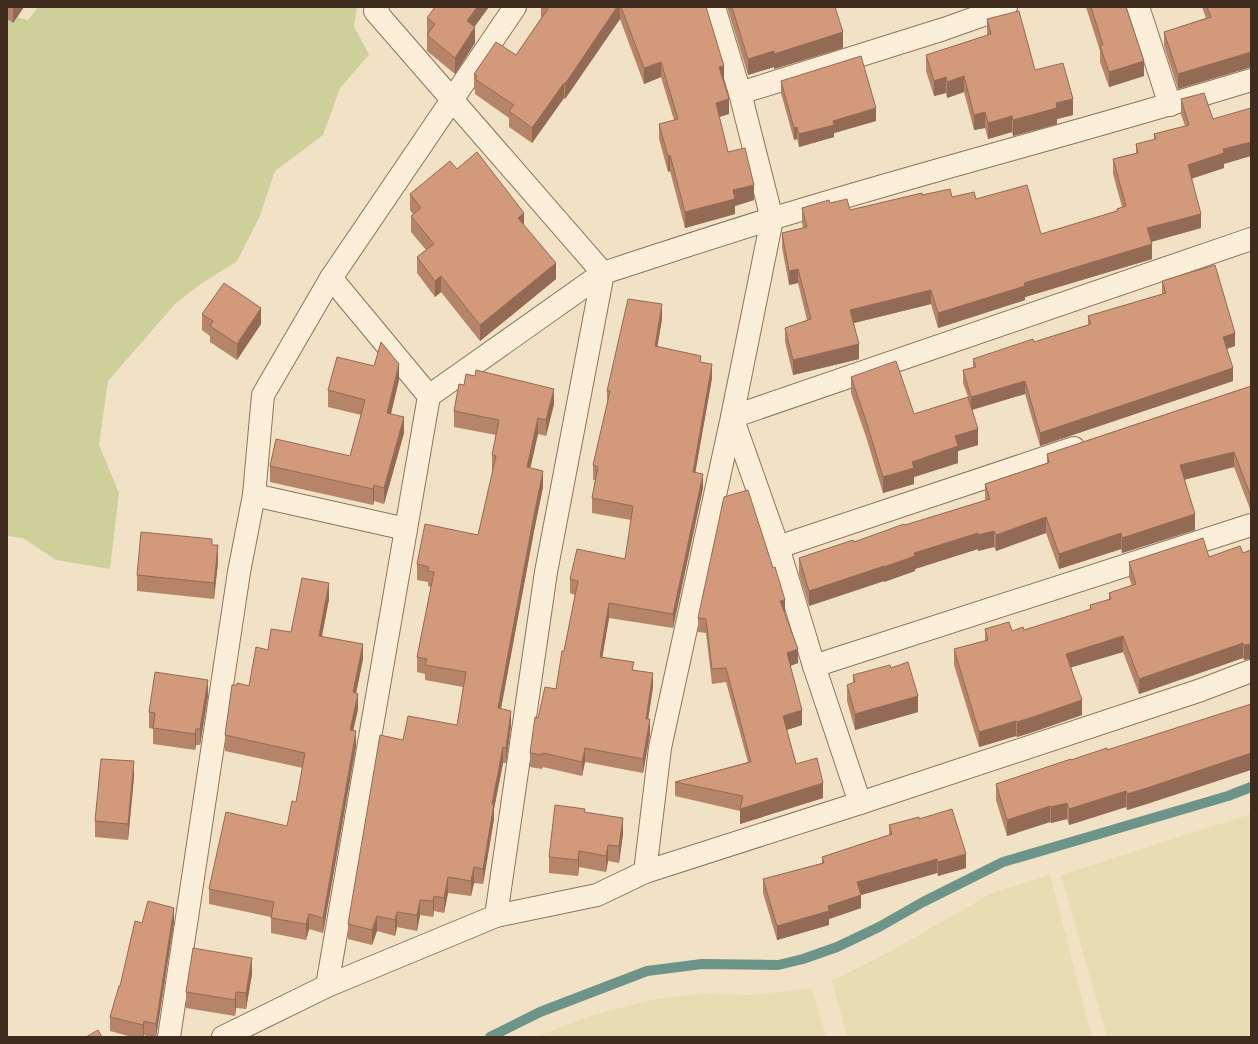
<svg xmlns="http://www.w3.org/2000/svg" width="1258" height="1044" font-family="Lora,serif">
<style>
.farmland{fill:#e8dcb3}
.green{fill:#cdd199}
.lines{fill:none;stroke-linecap:round;stroke-linejoin:round}
.stream{stroke:#6d9488;stroke-width:10}
.street-casing{stroke:#8e735a;stroke-width:24}
.street{stroke:#fbefda;stroke-width:22}
.wall{fill:#b58469}
.shaded-wall{fill:#936b55}
.building{fill:#d2997a;stroke:#936b55}
</style>
<rect width="100%" height="100%" fill="#f1e2c6"/>
<g class="farmland">
<path d="M1251,814V1037H1107L1061,875Z"/>
<path d="M1050,875L1092,1037H847L832,981L891,951L992,893Z"/>
<path d="M812,988L826,1037H535L593,1015L660,998L704,994L751,995Z"/>
</g>
<path class="green" d="M38,7H357L354,26L369,55L340,88L323,135L275,171L259,218L237,261L201,284L176,303L108,381L99,445L119,493L110,569L56,560L23,538L7,536V15L28,20Z"/>
<g class="lines">
<path class="stream" d="M490,1037L540,1012L647,971L702,964L778,965L803,959L837,947L879,927L923,902L1003,862L1228,796L1251,787"/>
<g class="street-casing">
<g id="street">
<path d="M714,7L740,93L772,219L732,417L778,547L814,666L860,803"/>
<path d="M1138,7L1170,105"/>
<path d="M740,93L944,29L1006,7"/>
<path d="M331,278L429,396"/>
<path d="M254,495L406,529"/>
<path d="M778,547L1074,448"/>
<path d="M814,666L1251,525"/>
<path d="M645,872L660,748L732,417L1251,239"/>
<path d="M496,916L546,572L603,273C659,255 715,236 771,219C930,170 1092,129 1251,80"/>
<path d="M327,986L429,396L603,273L375,11L378,7"/>
<path d="M169,1037L239,572L254,495L263,395L331,278L515,7"/>
<path d="M223,1037L327,986L496,916L597,895L645,872L860,803L1201,690L1251,671"/>
</g>
</g>
<use href="#street" class="street"/>
</g>
<g class="wall">
<path d="M7,7H24L13,23L7,19Z"/>
<path d="M541,7H706L724,81L729,114L719,117L728,152L754,200L735,206V214L685,228L670,171L668,172L659,139V124L674,120L661,77L644,84L620,19L565,99L564,98L532,143L509,127V118L475,94V90L474,89V74L516,55L541,18Z"/>
<path d="M727,7H835L843,48L774,69V67L748,75Z"/>
<path d="M1086,7H1126L1144,76L1109,87L1100,62V51Z"/>
<path d="M1202,7H1251V67L1178,89L1164,46V32L1206,18Z"/>
<path d="M427,18L475,27V43L455,74L427,51Z"/>
<path d="M987,19L1035,70L1073,115L1057,119V124L1013,136L1012,132L988,139L985,128L974,130L964,92L947,98L946,93L934,96L926,71V55L987,35Z"/>
<path d="M781,81L876,121L834,133V137L799,147L797,139L794,140L781,93Z"/>
<path d="M1181,99L1224,164V168L1192,178L1201,228L1151,242L1152,259L1025,297V300L938,328L931,304L854,323L859,359L793,375L785,342V328L807,320L798,283L789,285L782,247V233L803,228L802,223V208L830,203L850,210L922,195L976,199L1041,234L1117,211V209L1122,207L1113,174V159L1136,153V144L1154,139V134L1185,126L1181,114Z"/>
<path d="M457,169L524,225L556,279L480,341L441,292L435,297L417,273V257L426,250L411,232V216L413,214L410,210V194Z"/>
<path d="M1162,281L1235,346L1226,349L1233,381L1040,446L1025,394L972,410L978,445L958,451V463L914,477V484L883,493L867,440L851,393V377L914,414L968,397L963,383V370L973,367V359L1034,342L1088,325V316L1162,294Z"/>
<path d="M202,314L261,324L237,360L210,342V336L202,330Z"/>
<path d="M662,319L657,347L701,362L712,378L695,472L703,488L673,628L609,618L602,657L634,670L653,687L648,719L650,734L643,773L585,762L582,776L543,767L542,769L530,767V753L538,718L556,689L575,595L570,593V579L625,559L631,520L592,513V498L595,480H593V465L607,405V391Z"/>
<path d="M399,380L391,414L404,433L384,504L374,501L373,505L270,482V466L350,456L361,415L328,407V390Z"/>
<path d="M1251,386V509H1250L1234,467L1184,479L1195,530L1122,553L1121,549L1059,569L1046,533L996,551L994,547L978,551V549L915,569V571L884,582V581L809,606L799,574V558L854,542L985,500V484L1047,463V454Z"/>
<path d="M554,404L546,436L538,434L530,468L543,487L534,531L501,709L511,726L506,763H503L494,809V819L483,884L474,883L471,896L448,893L444,913L434,911L433,917L420,915L417,931L397,927L395,936L377,931L372,945L348,939V924L403,740L457,725L463,687L425,680V674L417,672V657L431,587L428,586V582L417,580V564L478,535L493,471L492,470V455L496,435L454,427V411Z"/>
<path d="M212,545L218,562L214,599L137,591V575Z"/>
<path d="M1251,550L1244,660L1243,658L1139,694L1123,652L1071,667L1082,715L1033,732L1017,737L1016,736L979,747L954,665V649L985,641V629L1012,631L1024,630L1090,610V605L1109,599V593L1132,586L1129,577V562L1209,557L1243,553Z"/>
<path d="M329,599L322,636L363,659L356,693L358,709L353,731L356,746L323,933L309,929L306,940L271,933V917L209,904V889L287,826L296,802L303,768L225,751V735L237,685L249,686L291,632Z"/>
<path d="M785,614L798,663L790,666L802,725L787,730L796,764L823,798L740,824V811L675,796V782L748,762L726,682L712,684L706,633L698,632V618Z"/>
<path d="M891,668L918,712L855,730L847,701V685L853,683V675Z"/>
<path d="M208,696L200,745H196L195,750L153,744V729L149,728V712Z"/>
<path d="M1107,750L1150,803L1127,810L1126,807L1069,825L1067,819L1051,823L1050,822L1007,836L996,800V784L1071,760Z"/>
<path d="M134,777L128,840L95,837V821Z"/>
<path d="M585,812L623,834L619,863L608,861L606,872L579,867L578,876L549,873V857Z"/>
<path d="M919,819L966,868L938,876L937,873L861,895V908L829,919V925L777,940L763,893V879L822,863V857L889,835V825Z"/>
<path d="M174,922L156,1037H149L144,1035V1037H132L110,1031V1017L120,986L142,923Z"/>
<path d="M252,974L246,1009L236,1008L235,1016L186,1008V992Z"/>
</g>
<g class="shaded-wall">
<path d="M13,7H24L13,23Z"/>
<path d="M477,7H489L467,37V21Z"/>
<path d="M617,7H620V19L565,99V84Z"/>
<path d="M475,27V43L455,74V58Z"/>
<path d="M843,32V48L774,69V54Z"/>
<path d="M774,51V67L748,75V59Z"/>
<path d="M1251,52V67L1178,89V74Z"/>
<path d="M1144,61V76L1109,87V72Z"/>
<path d="M661,62V77L644,84V68Z"/>
<path d="M724,66V82L719,67Z"/>
<path d="M964,76V92L947,98V82Z"/>
<path d="M946,77V93L934,96V81Z"/>
<path d="M564,83V98L532,143V128Z"/>
<path d="M729,99V114L716,118V103Z"/>
<path d="M1073,99V115L1057,119V124L1013,136V120L1056,103Z"/>
<path d="M876,108V121L834,133V137L799,147V134L833,121Z"/>
<path d="M985,112V128L974,130V115Z"/>
<path d="M1012,116V132L988,139V123Z"/>
<path d="M797,127V139L794,140V128Z"/>
<path d="M1251,142V156L1224,164V168L1188,180V165L1223,149Z"/>
<path d="M670,155V171L668,172V156Z"/>
<path d="M754,185V200L735,206V214L685,228V212L733,190Z"/>
<path d="M524,213V229L518,218Z"/>
<path d="M1201,214V228L1147,243V228Z"/>
<path d="M1152,244V259L1025,297V300L938,328V313L1024,283Z"/>
<path d="M556,263V279L480,341V325Z"/>
<path d="M798,269V283L789,285V271Z"/>
<path d="M441,276V292L435,297V281Z"/>
<path d="M931,290V304L850,324V310Z"/>
<path d="M662,304V319L655,361V346Z"/>
<path d="M261,308V324L237,360V344Z"/>
<path d="M1235,333V346L1223,350V337Z"/>
<path d="M859,344V359L793,375V360Z"/>
<path d="M399,364V380L387,429V413Z"/>
<path d="M712,364V378L693,486V472Z"/>
<path d="M1233,368V381L1040,446V433Z"/>
<path d="M1025,381V394L971,410V397Z"/>
<path d="M554,389V404L546,436V420Z"/>
<path d="M404,417V433L384,504V488Z"/>
<path d="M538,418V434L527,483V467Z"/>
<path d="M978,429V445L958,451V463L914,477V484L883,493V477L955,436Z"/>
<path d="M1234,452V467L1180,481V465Z"/>
<path d="M543,471V487L534,531L498,724V708L534,515Z"/>
<path d="M703,474V488L673,628V614Z"/>
<path d="M374,485V501L373,505V489Z"/>
<path d="M1251,493V509H1250V494Z"/>
<path d="M1195,514V530L1122,553V538Z"/>
<path d="M1046,517V533L996,551V535Z"/>
<path d="M994,531V547L978,551V535Z"/>
<path d="M978,533V549L915,569V571L884,582V567L914,553Z"/>
<path d="M1121,533V549L1059,569V554Z"/>
<path d="M8,536V552L7,557V541Z"/>
<path d="M218,545V562L214,599V583Z"/>
<path d="M884,566V581L809,606V591Z"/>
<path d="M329,583V599L319,651V636Z"/>
<path d="M785,600V614L780,601Z"/>
<path d="M609,603V618L600,671V657Z"/>
<path d="M1123,636V652L1066,669V654Z"/>
<path d="M1243,643V658L1139,694V679Z"/>
<path d="M363,644V659L353,708V692Z"/>
<path d="M1251,644V659L1244,660V645Z"/>
<path d="M798,649V663L787,667V653Z"/>
<path d="M653,673V687L646,733V719Z"/>
<path d="M208,680V696L200,745V729Z"/>
<path d="M358,694V709L350,745V730Z"/>
<path d="M918,696V712L855,730V714Z"/>
<path d="M1082,700V715L1033,732L1017,737V722Z"/>
<path d="M802,710V725L783,731V716Z"/>
<path d="M511,711V726L506,763V748Z"/>
<path d="M650,719V734L643,773V759Z"/>
<path d="M1016,721V736L979,747V732Z"/>
<path d="M196,729V745L195,750V734Z"/>
<path d="M356,731V746L323,933V918Z"/>
<path d="M503,747V763L494,809V819L483,884V869L492,804Z"/>
<path d="M585,748V762L582,776V762Z"/>
<path d="M1251,753V770L1150,803L1127,810V794Z"/>
<path d="M134,761V777L128,840V824Z"/>
<path d="M823,783V798L740,824V809Z"/>
<path d="M1126,791V807L1069,825V809Z"/>
<path d="M1067,803V819L1051,823V807Z"/>
<path d="M1050,806V822L1007,836V820Z"/>
<path d="M623,818V834L619,863V846Z"/>
<path d="M608,845V861L606,872V856Z"/>
<path d="M579,851V867L578,876V860Z"/>
<path d="M966,854V868L938,876V862Z"/>
<path d="M937,859V873L861,895V908L829,919V925L777,940V926L828,906L857,882Z"/>
<path d="M474,867V883L471,896V881Z"/>
<path d="M448,877V893L444,913V898Z"/>
<path d="M434,896V911L433,917V901Z"/>
<path d="M420,900V915L417,931V915Z"/>
<path d="M174,908V922L156,1037V1024Z"/>
<path d="M397,912V927L395,936V920Z"/>
<path d="M309,914V929L306,940V924Z"/>
<path d="M377,916V931L372,945V930Z"/>
<path d="M252,958V974L246,1009V993Z"/>
<path d="M236,992V1008L235,1016V1000Z"/>
<path d="M144,1021V1037H143V1025Z"/>
</g>
<g class="building">
<path d="M435,7H477L467,21L475,27L455,58L427,35L435,24L427,18Z"/>
<path d="M546,7H617L565,84L564,83L532,128L509,111L514,105L475,79L477,76L474,74L496,42L516,55L548,9Z"/>
<path d="M621,7H706L724,66L719,67L729,99L716,103L728,152L745,148L754,185L733,190L735,199L685,212L670,155L668,156L659,124L678,119L661,62L644,68Z"/>
<path d="M732,7H835L843,32L774,54V51L748,59Z"/>
<path d="M1091,7H1126L1144,61L1109,72L1100,46L1103,45Z"/>
<path d="M1207,7H1251V52L1178,74L1164,32L1211,17Z"/>
<path d="M1019,11L1035,70L1063,63L1073,99L1056,103L1057,108L1013,120L1012,116L988,123L985,112L974,115L964,76L947,82L946,77L934,81L926,55L991,34L987,19Z"/>
<path d="M861,56L876,108L833,121L834,125L799,134L797,127L794,128L781,81Z"/>
<path d="M1204,93L1213,119L1251,108V142L1223,149L1224,153L1188,165L1201,214L1147,228L1152,244L1024,283L1025,286L938,313L931,290L850,310L859,344L793,360L785,328L811,319L798,269L789,271L782,233L807,227L802,208L829,200L830,203L847,199L850,210L922,193V195L950,189L952,197L974,192L976,199L1027,185L1041,234L1117,211V209L1126,206L1113,159L1138,153L1136,144L1156,139L1154,134L1189,125L1181,99Z"/>
<path d="M477,152L524,213L518,218L556,263L480,325L441,276L435,281L417,257L434,244L411,216L421,208L410,194L450,161L457,169Z"/>
<path d="M1215,265L1235,333L1223,337L1233,368L1040,433L1025,381L971,397L963,370L976,367L973,359L1033,339L1034,342L1091,324L1088,316L1166,293L1162,281Z"/>
<path d="M224,283L261,308L237,344L210,326L213,321L202,314Z"/>
<path d="M628,299L662,304L655,346L701,356L700,362L712,364L693,472L703,474L673,614L609,603L600,657L634,662L632,670L653,673L646,719H650L643,759L585,748L582,762L543,753L542,755L530,753L535,717L538,718L545,687L556,689L562,651H564L578,581L570,579L577,549L625,559L633,506L592,498L598,467L593,465L610,391H607Z"/>
<path d="M381,342L399,364L387,413L404,417L384,488L374,485L373,489L270,466L276,439L350,456L365,400L328,390L337,357L374,366Z"/>
<path d="M896,361L914,414L968,397L978,429L955,436L958,446L912,462L914,468L883,477L867,424L851,377Z"/>
<path d="M476,370L554,389L546,420L538,418L527,467L543,471L534,515L498,708L511,711L506,748L503,747L492,804H494L483,869L474,867L471,881L448,877L444,898L434,896L433,901L420,900L417,915L397,912L395,920L377,916L372,930L348,924L380,735L403,740L408,716L457,725L466,672L425,665L427,659L417,657L434,572L428,571L429,567L417,564L425,524L478,535L496,456L492,455L499,420L454,411L459,384L464,385L466,374L475,376Z"/>
<path d="M1251,386V493L1250,494L1234,452L1180,465L1195,514L1122,538L1121,533L1059,554L1046,517L996,535L994,531L978,535V533L914,553L915,556L884,567V566L809,591L799,558L853,540L854,542L904,524L905,525L990,499L985,484L1048,463L1049,462L1047,454Z"/>
<path d="M748,490L773,568L775,567L785,600L780,601L798,649L787,653L802,710L783,716L796,764L817,758L823,783L740,809L743,796L675,782L751,762L726,668L712,669L706,619L698,618L724,497Z"/>
<path d="M141,532L212,539V545H218L214,583L137,575Z"/>
<path d="M1203,538L1209,557L1240,546L1243,553L1251,550V644L1244,645L1243,643L1139,679L1123,636L1066,654L1082,700L1033,717L1017,722L1016,721L979,732L954,649L988,640L985,629L1009,622L1012,631L1023,627L1024,630L1091,609L1090,605L1111,599L1109,593L1136,584L1129,562Z"/>
<path d="M302,578L329,583L319,636L363,644L353,692L358,694L350,730L356,731L323,918L309,914L306,924L271,918L274,902L209,889L226,812L287,826L292,801L296,802L305,753L225,735L232,685H237V683L249,686L256,647L268,650L271,629L291,632Z"/>
<path d="M908,662L918,696L855,714L847,685L855,682L853,675L890,665L891,668Z"/>
<path d="M155,672L208,680L200,729H196L195,734L153,728L155,713L149,712Z"/>
<path d="M1251,704V753L1150,787L1127,794L1126,791L1069,809L1067,803L1051,807L1050,806L1007,820L996,784L1071,759V760L1107,748V750Z"/>
<path d="M101,759L134,761L128,824L95,821Z"/>
<path d="M555,805L585,809L584,812L623,818L619,846L608,845L606,856L579,851L578,860L549,857Z"/>
<path d="M952,809L966,854L938,862L937,859L857,882L861,895L828,906L829,911L777,926L763,879L824,863L822,857L892,834L889,825L919,817V819Z"/>
<path d="M148,901L174,908L156,1024L144,1021L143,1025L110,1017L119,986H120L135,921L142,923Z"/>
<path d="M193,948L252,958L246,993L236,992L235,1000L186,992Z"/>
<path d="M98,1030L102,1037H86Z"/>
</g>
<rect width="1258" height="1044" fill="none" stroke="#3e2c1f" stroke-width="16"/>
</svg>
